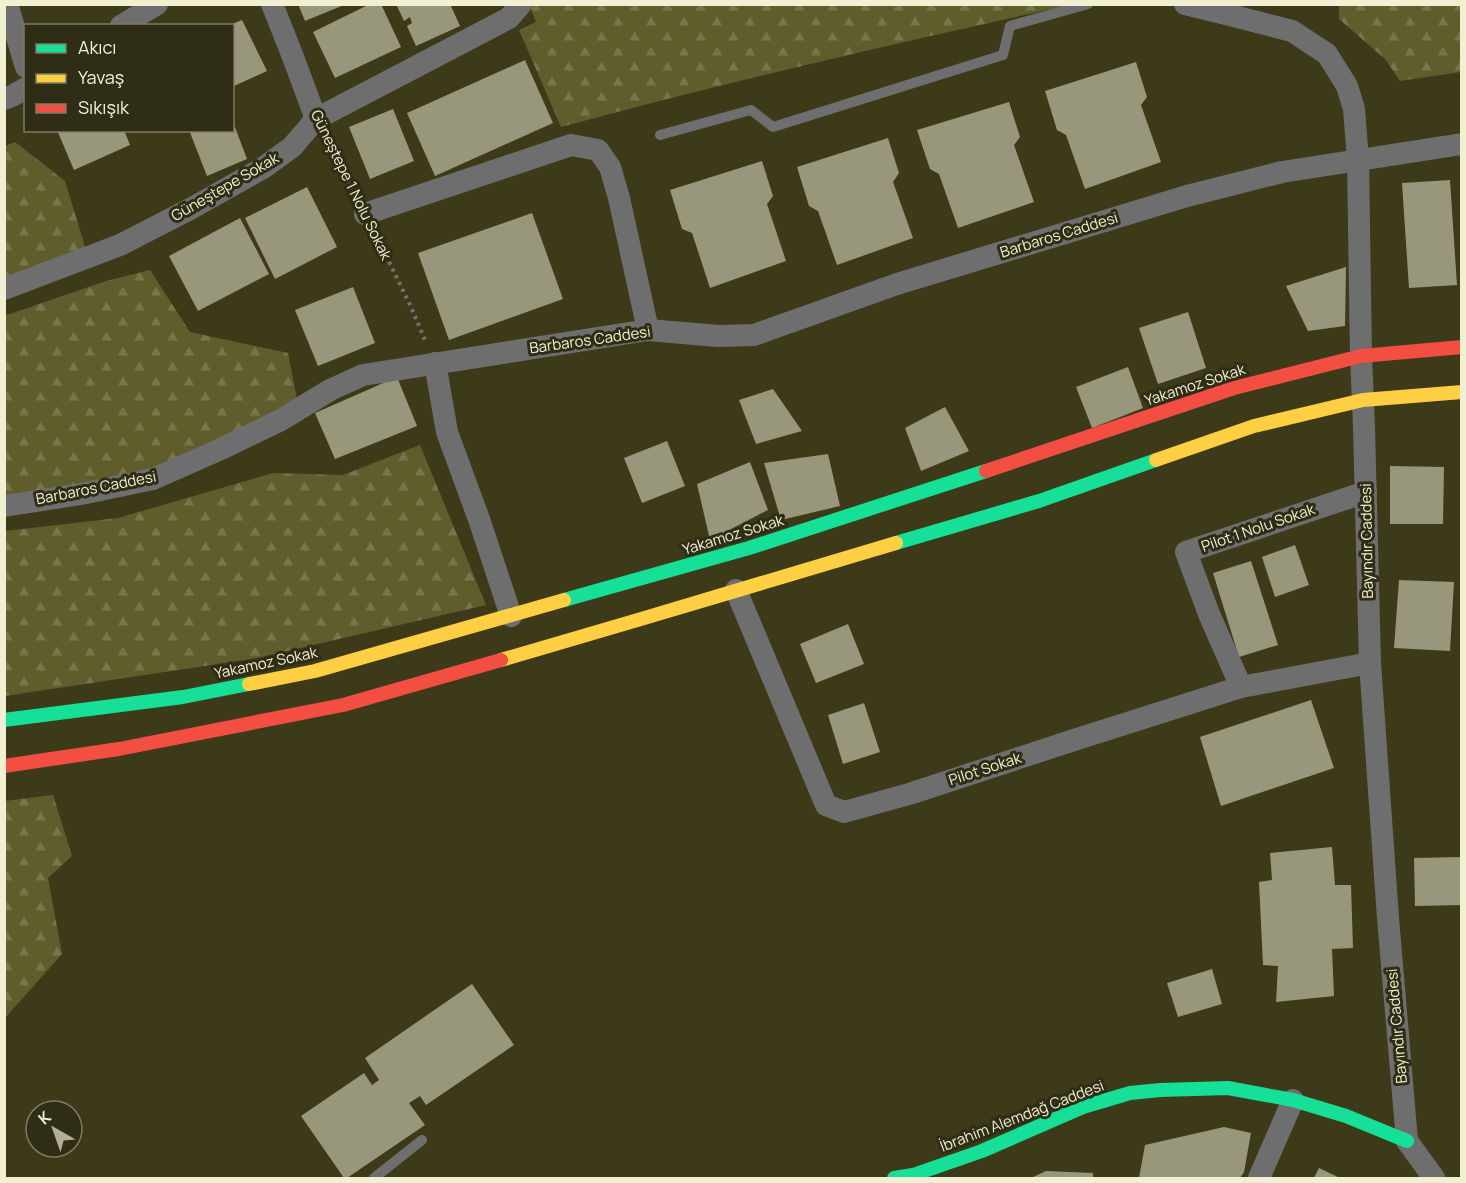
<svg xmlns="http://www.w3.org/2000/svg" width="1466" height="1183" font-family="Manrope,sans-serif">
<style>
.forest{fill:url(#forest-firs)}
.building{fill:#99977b}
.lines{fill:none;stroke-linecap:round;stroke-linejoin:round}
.path{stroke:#73736f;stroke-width:4;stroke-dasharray:3 4.5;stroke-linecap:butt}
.lane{stroke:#6f6e6f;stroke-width:10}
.street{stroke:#6f6e6f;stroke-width:22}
.fast{stroke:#16e098;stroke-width:14}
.slow{stroke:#ffcf43;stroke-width:14}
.jam{stroke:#f24e42;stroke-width:14}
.labels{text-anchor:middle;stroke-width:6;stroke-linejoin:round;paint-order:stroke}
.street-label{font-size:15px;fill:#f1f0d2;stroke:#2f2d15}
</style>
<defs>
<pattern id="forest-firs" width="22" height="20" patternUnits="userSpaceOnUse" patternTransform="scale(1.5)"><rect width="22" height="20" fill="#605d2d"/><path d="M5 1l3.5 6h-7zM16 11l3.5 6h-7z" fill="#77754b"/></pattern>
</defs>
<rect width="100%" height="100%" fill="#3d3a19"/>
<g class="forest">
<path d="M529,4L1070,5C900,42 730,81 561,127L519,30L536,22Z"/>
<path d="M1339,5H1461V72L1400,81L1385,59L1339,19Z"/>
<path d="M15,142L65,181L87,253L5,281V146Z"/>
<path d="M150,270L190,332L288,353L297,399L206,466L5,501L4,316L106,281Z"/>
<path d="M420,445L486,605L257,658L5,696V531L118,518L273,473L343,475Z"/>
<path d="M53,795L72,856L48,878L62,954L5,1018V801Z"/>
</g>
<g class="building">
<path d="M298,4H344V5L305,21Z"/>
<path d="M370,4H381L401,47L335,78L313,32Z"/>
<path d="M396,4H450L460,26L416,46L407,26L412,23L410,17L404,21Z"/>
<path d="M242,20L267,71L232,87V24Z"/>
<path d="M525,60L553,123L435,176L407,113Z"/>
<path d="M1136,62L1147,97L1141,105L1161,162L1085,189L1066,135L1057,130L1045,91Z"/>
<path d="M1009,102L1020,137L1014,145L1034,202L958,228L939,174L930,169L917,130Z"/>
<path d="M393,109L414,161L370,179L349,127Z"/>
<path d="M233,122L247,159L207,176L189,130H232Z"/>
<path d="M57,130H124L130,145L74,170Z"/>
<path d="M888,138L899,173L893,182L913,238L837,265L818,211L809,206L797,167Z"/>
<path d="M762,161L773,196L767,204L786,261L710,288L692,233L682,229L670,190Z"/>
<path d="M1450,180L1457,285L1409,288L1402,183Z"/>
<path d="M307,187L337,247L275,279L245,218Z"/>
<path d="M532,213L563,299L449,340L418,253Z"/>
<path d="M240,218L269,274L198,311L169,256Z"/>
<path d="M1346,267L1345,326L1308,331L1286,286Z"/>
<path d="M353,287L375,343L318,366L295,310Z"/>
<path d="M1188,312L1206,368L1158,384L1139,328Z"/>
<path d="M1128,367L1143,408L1092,428L1076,387Z"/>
<path d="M397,377L417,426L335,459L315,413Z"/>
<path d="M773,389L802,431L756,444L739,400Z"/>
<path d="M945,407L969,451L921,471L905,428Z"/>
<path d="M667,441L685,486L642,503L624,458Z"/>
<path d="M828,454L840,506L781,520L764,463Z"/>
<path d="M750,462L768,510L710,540L697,484Z"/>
<path d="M1390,466L1444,467L1443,524H1390Z"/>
<path d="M1295,545L1309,585L1275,597L1262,557Z"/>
<path d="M1251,561L1278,645L1239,657L1213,573Z"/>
<path d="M1399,580L1454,582L1450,651L1394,648Z"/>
<path d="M848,624L864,664L816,683L800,644Z"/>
<path d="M1311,700L1334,768L1221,806L1200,737Z"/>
<path d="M864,703L880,752L843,764L828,715Z"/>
<path d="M1332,847L1335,885H1351L1353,948L1332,949L1334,996L1276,1002L1278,966L1263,965L1259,882L1272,880L1270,853Z"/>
<path d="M1462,857V905L1415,906L1414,858Z"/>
<path d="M1212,969L1222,1004L1178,1017L1167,983Z"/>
<path d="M472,984L514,1045L426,1105L420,1096L409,1103L425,1125L347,1178H344L301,1116L364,1073L372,1085L379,1080L365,1058Z"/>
<path d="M1224,1127L1251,1133L1244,1172L1240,1178H1139L1145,1145Z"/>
<path d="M1319,1168L1340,1178H1314Z"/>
<path d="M1046,1171L1093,1173V1178H1031Z"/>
</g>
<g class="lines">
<g class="path">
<path d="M328,142L354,191"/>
<path d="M376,235L411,307L425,340"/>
</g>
<g class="lane">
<path d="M660,135L751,110L773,127L1003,55L1010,26L1088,4"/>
<path d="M374,1178L422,1140"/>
</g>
<g class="street">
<path d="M7,4L26,67"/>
<path d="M272,4L293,57L316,119"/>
<path d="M1185,4L1226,14L1292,31L1327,54L1347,86L1354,109L1358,160L1361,356L1364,427L1370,663L1388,918L1407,1141L1434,1178"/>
<path d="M121,26L157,4"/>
<path d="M4,99L14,95L26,88"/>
<path d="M365,214L571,145L598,150L610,167L619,198L648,330"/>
<path d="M4,289L120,245L192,208L263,168L292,147L316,119L509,18L521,4"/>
<path d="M435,363L447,432L480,522L511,616"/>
<path d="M4,506L81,494L153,479L221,449L281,420L330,390L363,375L648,330L718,336L754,335L897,284L1187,196L1282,172L1462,144"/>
<path d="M736,590L826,805L844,812L909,794L1074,740L1241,687L1370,663"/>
<path d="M1241,687L1209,614L1186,552L1366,492"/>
<path d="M1259,1178L1293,1100"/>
</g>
<g class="fast">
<path d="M896,543L1039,501L1156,460"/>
<path d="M564,600L749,548L986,471"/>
<path d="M4,720L183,697L249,684"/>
<path d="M894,1178L913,1175L982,1151L1083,1107L1130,1093L1160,1090L1228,1088L1293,1100L1346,1116L1407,1141"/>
</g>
<g class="slow">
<path d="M1156,460L1254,426L1363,400L1462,392"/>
<path d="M501,660C633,622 764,582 896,543"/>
<path d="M249,684L315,671L564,600"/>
</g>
<g class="jam">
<path d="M986,471L1234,388L1361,356L1462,347"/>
<path d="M4,766L119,749L343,705L501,660"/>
</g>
</g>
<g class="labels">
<g class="street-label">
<text transform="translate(351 185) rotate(64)" y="5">Güneştepe 1 Nolu Sokak</text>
<text transform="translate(225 187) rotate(-30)" y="5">Güneştepe Sokak</text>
<text transform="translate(1059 235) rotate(-17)" y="5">Barbaros Caddesi</text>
<text transform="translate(590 340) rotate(-8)" y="5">Barbaros Caddesi</text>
<text transform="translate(1195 385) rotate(-18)" y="5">Yakamoz Sokak</text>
<text transform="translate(96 488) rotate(-11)" y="5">Barbaros Caddesi</text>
<text transform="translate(1258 528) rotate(-19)" y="5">Pilot 1 Nolu Sokak</text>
<text transform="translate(733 535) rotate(-17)" y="5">Yakamoz Sokak</text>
<text transform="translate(1367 541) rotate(-91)" y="5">Bayındır Caddesi</text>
<text transform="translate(266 663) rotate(-12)" y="5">Yakamoz Sokak</text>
<text transform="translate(985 769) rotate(-18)" y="5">Pilot Sokak</text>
<text transform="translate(1397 1026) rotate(-95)" y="5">Bayındır Caddesi</text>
<text transform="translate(1022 1116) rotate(-21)" y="5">İbrahim Alemdağ Caddesi</text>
</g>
</g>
<rect width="1466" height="1183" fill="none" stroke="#f1f0d2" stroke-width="12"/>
<rect x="24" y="24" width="210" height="108" fill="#2f2d15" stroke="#7d7b61" stroke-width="1.5"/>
<rect x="36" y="44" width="30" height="9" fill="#16e098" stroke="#7d7b61" stroke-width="1.5"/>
<text x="78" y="54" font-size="18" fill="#f1f0d2">Akıcı</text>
<rect x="36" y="74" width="30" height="9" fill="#ffcf43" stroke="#7d7b61" stroke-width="1.5"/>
<text x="78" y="84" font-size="18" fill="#f1f0d2">Yavaş</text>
<rect x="36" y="104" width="30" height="9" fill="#f24e42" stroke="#7d7b61" stroke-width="1.5"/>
<text x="78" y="114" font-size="18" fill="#f1f0d2">Sıkışık</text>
<g transform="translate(54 1129) rotate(320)"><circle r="28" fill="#2f2d15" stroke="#7d7b61" stroke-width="1.5"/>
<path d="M0-4.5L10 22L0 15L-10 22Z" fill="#b2b091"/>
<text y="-9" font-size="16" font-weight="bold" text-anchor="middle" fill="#f1f0d2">K</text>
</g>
</svg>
